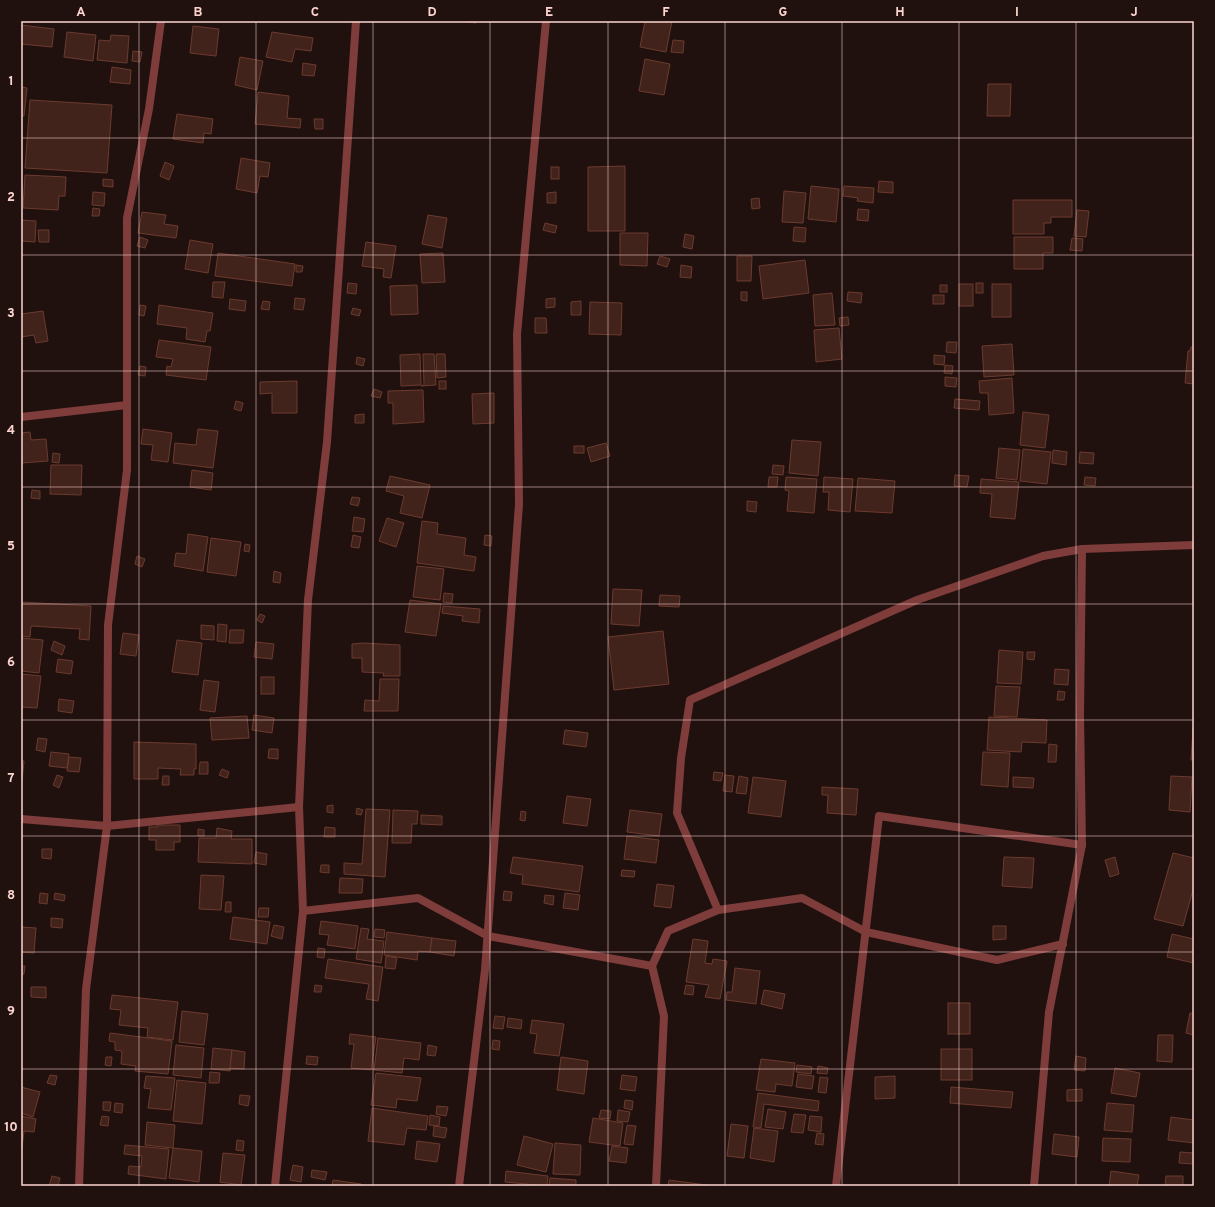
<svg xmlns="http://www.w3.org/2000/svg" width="1215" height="1207" font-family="Overpass,sans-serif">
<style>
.building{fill:#41231b;stroke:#6c3a2e}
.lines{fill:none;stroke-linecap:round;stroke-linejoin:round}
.street{stroke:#7e3d3b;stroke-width:8}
.grid{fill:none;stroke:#fdd5d0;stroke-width:1;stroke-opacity:0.55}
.neatline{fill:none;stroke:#fdd5d0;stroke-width:1.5}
.grid-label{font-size:13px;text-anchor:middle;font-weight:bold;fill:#fdd5d0}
</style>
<rect width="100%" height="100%" fill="#21110e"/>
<g class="building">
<path d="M460,21H477L476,23Z"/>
<path d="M645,21H672L666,52L640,47Z"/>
<path d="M21,25L54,29L52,47L21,44Z"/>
<path d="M193,26L219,29L216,56L190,53Z"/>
<path d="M67,32L96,35L93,61L64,57Z"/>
<path d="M272,32L313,38L311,51L295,49L292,62L266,57Z"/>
<path d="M111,35L129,36L127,63L97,60L99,40L110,41Z"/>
<path d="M673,40L684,41L683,53L671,52Z"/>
<path d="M133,51L142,52L140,62L132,61Z"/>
<path d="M240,57L263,61L257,90L235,85Z"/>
<path d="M645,59L670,64L664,95L639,91Z"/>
<path d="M303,63L316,65L314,76L302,75Z"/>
<path d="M112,67L131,70L130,84L110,82Z"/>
<path d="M988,84H1011L1010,116H987Z"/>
<path d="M21,87L27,88L24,116L21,115Z"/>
<path d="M258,92L289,96L287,118L301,119L300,128L255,124Z"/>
<path d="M30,100L112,105L107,173L25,168Z"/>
<path d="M177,114L213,119L211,134L204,133L203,143L173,139Z"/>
<path d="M314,119H323V129H315Z"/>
<path d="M241,158L270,163L268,177L260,176L257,193L236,189Z"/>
<path d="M165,162L174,166L169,180L160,176Z"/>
<path d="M625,166V231H588V167Z"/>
<rect x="551" y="167" width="8" height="12"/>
<path d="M25,175L66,177L65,196H59L58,210L23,208Z"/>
<path d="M103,179L113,180V187L103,186Z"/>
<path d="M879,181L893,182V193L878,192Z"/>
<path d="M811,186L839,189L836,222L808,219Z"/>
<path d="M844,186L874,188L873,203L857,201L858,198L843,196Z"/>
<path d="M784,191L806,193L803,223L782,222Z"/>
<path d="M93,192L105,193L104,206L92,205Z"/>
<path d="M556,192V203H547V193Z"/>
<path d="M759,198L760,208L752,209L751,199Z"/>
<path d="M1013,200H1072V217H1051V223H1044V234H1013Z"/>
<path d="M93,208L100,209L99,216H92Z"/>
<path d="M858,209L869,210L868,221L857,220Z"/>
<path d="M1077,210L1089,211L1086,237L1074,236Z"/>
<path d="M142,212L166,215L164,224L178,226L176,238L138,233Z"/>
<path d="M428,215L447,218L442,248L422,244Z"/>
<path d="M21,220L36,221L35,242L21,241Z"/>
<path d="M545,223L557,226L555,233L543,230Z"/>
<path d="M794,227L806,228L805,242L793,241Z"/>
<path d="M38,230H49V242H39Z"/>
<path d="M620,233H648L647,266L620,265Z"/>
<path d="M685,234L694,236L692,249L683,247Z"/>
<path d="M140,237L148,240L145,248L137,246Z"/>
<path d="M1014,237H1053V253H1043V269H1014Z"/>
<path d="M1072,238L1083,239L1082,251L1070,250Z"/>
<path d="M190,240L213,244L208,273L185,269Z"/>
<path d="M366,242L396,246L391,278L383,277L384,269L362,266Z"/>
<path d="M218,253L295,264L292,286L215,276Z"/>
<path d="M443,253L445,282L422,283L420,254Z"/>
<path d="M660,256L670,259L667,267L657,264Z"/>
<path d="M737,256H752L751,281H737Z"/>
<path d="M805,260L809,293L763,299L759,266Z"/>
<path d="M296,265L303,266L302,272H296Z"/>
<path d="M681,265L692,267L691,278L680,277Z"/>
<path d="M213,282H225L223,298L212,297Z"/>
<path d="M348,283L357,284L356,294L347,293Z"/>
<rect x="976" y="283" width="7" height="10"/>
<rect x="959" y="284" width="14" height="22"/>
<rect x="992" y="284" width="19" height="33"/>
<path d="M417,285L418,314L391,315L390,286Z"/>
<rect x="940" y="285" width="7" height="7"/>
<path d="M741,292H747V301L741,300Z"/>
<path d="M848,292L862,293L861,303L847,301Z"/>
<path d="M832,293L835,325L815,326L813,295Z"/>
<rect x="933" y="295" width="11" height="9"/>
<path d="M295,298L305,299L303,310L294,309Z"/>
<path d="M555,298V307L546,308V299Z"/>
<path d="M230,299L246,301L245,311L229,309Z"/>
<path d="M263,301L270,302L269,310L261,309Z"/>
<path d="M581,301V315H571V302Z"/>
<path d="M590,302L622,303L621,335L589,334Z"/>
<path d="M140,305L146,306L144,316L139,315Z"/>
<path d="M159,305L213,313L210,331H207L205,342L186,339L187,328L157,324Z"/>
<path d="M353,308L361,310L359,316L351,314Z"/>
<path d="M43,311L48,341L36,343L34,335L21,337V314Z"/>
<path d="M848,317L849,325L840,326L839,318Z"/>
<path d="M535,318H546L547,333H535Z"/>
<path d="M839,328L842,359L816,362L814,330Z"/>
<path d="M159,340L211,347L206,380L166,375L167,366L171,367L173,359L156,357Z"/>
<path d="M947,342H957L956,353L946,352Z"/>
<path d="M1012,344L1014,375L984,377L982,346Z"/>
<path d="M1191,347H1194V384L1185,383L1188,351H1190Z"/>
<path d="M420,354L421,385L401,386L400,355Z"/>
<path d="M423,354H434L436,385L421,386L424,385Z"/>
<path d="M436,354H445L446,377L437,378Z"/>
<path d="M934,355L945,356L944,365L934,364Z"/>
<path d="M357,357L365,359L363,366L356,364Z"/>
<path d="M945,365L953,366L952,374L944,373Z"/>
<path d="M140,366L146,367L145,376L138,375Z"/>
<path d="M945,377L957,378L956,387L945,386Z"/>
<path d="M1012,378L1014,413L989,415L988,393H980L979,381Z"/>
<path d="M297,381V413H272V393L260,394V382Z"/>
<rect x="439" y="381" width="7" height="8"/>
<path d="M374,389L382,392L380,398L371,396Z"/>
<path d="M423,390L424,422L393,424V403H388V391Z"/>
<path d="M494,393V423L473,424L472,394Z"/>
<path d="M955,399L980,401L979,410L954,408Z"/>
<path d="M236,401L243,403L241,411L234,409Z"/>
<path d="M1023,412L1049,415L1045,448L1020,445Z"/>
<path d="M364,414V423H355V415Z"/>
<path d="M143,429L172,433L168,462L151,460L153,445L141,444Z"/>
<path d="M198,429L218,431L213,468L173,463L175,443L196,445Z"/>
<path d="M30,432L31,440L46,439L48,461L21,463V433Z"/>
<path d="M792,440L821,442L818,476L789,473Z"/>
<path d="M606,443L610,456L591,462L587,448Z"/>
<rect x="574" y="446" width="10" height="7"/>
<path d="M999,448L1020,450L1017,480L996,478Z"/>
<path d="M1023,449L1051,452L1047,484L1020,481Z"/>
<path d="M1053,450L1067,452L1066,465L1052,463Z"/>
<path d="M1080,452L1094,453L1093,464L1079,463Z"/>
<path d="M53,453L60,454L59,463L52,462Z"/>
<path d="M51,465H82L81,495L50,494Z"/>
<path d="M773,465L784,466L783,475L772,474Z"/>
<path d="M192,470L213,473L211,490L190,487Z"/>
<path d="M955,475L969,476L967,487L954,486Z"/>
<path d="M390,476L430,485L422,518L400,513L404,496L386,491Z"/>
<path d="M769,477H778L777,487H768Z"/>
<path d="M786,477L817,479L814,513L787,511L789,491L785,490Z"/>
<path d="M824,477L853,479L850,512L828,510L829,492H823Z"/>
<path d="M1085,477L1096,478L1095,486L1084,485Z"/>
<path d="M858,478L895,481L892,513L855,511Z"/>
<path d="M981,479L1019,482L1015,519L990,517L992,494L980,493Z"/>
<path d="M32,490L40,491V499L31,498Z"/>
<path d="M352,497L360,498L358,506L350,504Z"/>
<path d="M747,501L757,502L756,512L747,511Z"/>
<path d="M354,517L365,519L363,532L352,531Z"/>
<path d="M387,518L404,523L396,547L379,541Z"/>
<path d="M422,521L438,523L437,534L466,538L464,555L476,557L474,571L417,563Z"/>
<path d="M188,534L208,537L203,571L174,566L176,553L186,554Z"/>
<path d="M353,535L361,537L359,548L351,547Z"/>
<path d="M485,535L492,536L491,546L484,545Z"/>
<path d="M211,538L241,542L236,576L207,572Z"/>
<path d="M245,544L250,545L249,552L244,551Z"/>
<path d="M137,556L145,559L142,567L135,564Z"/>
<path d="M417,566L444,569L440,600L413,597Z"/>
<path d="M274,571L281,573L280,583L273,582Z"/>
<path d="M613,589L642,590L639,626L611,624Z"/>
<path d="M444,593L453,594L452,603L443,602Z"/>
<path d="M660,595L680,596L679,607L659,606Z"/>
<path d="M410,600L441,604L436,636L405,632Z"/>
<path d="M21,602L91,606L89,640L79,639L80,629L31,626L30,637L21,636Z"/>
<path d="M443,606L480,609L479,623L462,621L463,616L442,613Z"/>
<path d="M260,614L265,616L262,623L257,620Z"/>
<path d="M218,624L227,625L226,642L217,641Z"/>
<path d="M201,625L214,626V640L201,639Z"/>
<path d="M230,630H244L243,643H229Z"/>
<path d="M663,631L669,684L614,690L608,637Z"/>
<path d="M123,633L139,635L136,656L120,654Z"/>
<path d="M21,638L43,640L39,673L21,671Z"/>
<path d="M177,640L202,643L198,675L172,672Z"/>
<path d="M54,641L65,646L62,655L51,650Z"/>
<path d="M256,642L274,644L272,659L254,657Z"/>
<path d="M363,643L400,645V676H383L384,673L362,672V658H352V644Z"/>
<path d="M999,650L1023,652L1021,684L997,683Z"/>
<path d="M1027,652H1035L1034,660L1027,659Z"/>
<path d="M58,659L73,661L71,674L56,672Z"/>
<path d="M1055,669L1069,670L1068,685L1054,684Z"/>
<path d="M21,674L41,676L37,708L21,707Z"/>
<rect x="261" y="677" width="13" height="17"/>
<path d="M380,679H399L398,711H364L365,700L379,701Z"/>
<path d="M204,680L219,682L215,712L200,710Z"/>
<path d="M996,686L1020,687L1017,717L994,716Z"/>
<path d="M1058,691L1065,692L1064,700H1057Z"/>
<path d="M59,699L74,701L72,713L58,711Z"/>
<path d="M254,715L274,718L272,733L252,730Z"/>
<path d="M247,716L249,738L212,740L210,718Z"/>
<path d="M989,717L1047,720L1046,743L1022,742L1021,752L987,750Z"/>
<path d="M1193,728H1194V760H1191Z"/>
<path d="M565,730L588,733L586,747L563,744Z"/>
<path d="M38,738L47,739L45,752L36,750Z"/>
<path d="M134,742L196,744V769H194V775H180L181,769L158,768V779H134Z"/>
<path d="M1049,744L1057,745L1056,762H1048Z"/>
<path d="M269,749H278V759L268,758Z"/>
<path d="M51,752L69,754L67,768L49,766Z"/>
<path d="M983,752L1010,753L1008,787L981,785Z"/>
<path d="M69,757L81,758L79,772L67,771Z"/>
<path d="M21,761H24L22,781H21Z"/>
<path d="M200,762H208V774H199Z"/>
<path d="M222,769L229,772L227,778L219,775Z"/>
<path d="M714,772L723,773L721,781L713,780Z"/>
<path d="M57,775L63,777L59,788L53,785Z"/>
<path d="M725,775L734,776L732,792L723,791Z"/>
<path d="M163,776H169V785H162Z"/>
<path d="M739,776L748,778L746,794L736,793Z"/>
<path d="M1171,776L1192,777L1190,812L1169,810Z"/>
<path d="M753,777L786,781L781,817L748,813Z"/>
<path d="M1013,777L1034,778L1033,788L1013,787Z"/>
<path d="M822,787L858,789L856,815L827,813L828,795H822Z"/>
<path d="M567,796L591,799L587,826L563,823Z"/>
<path d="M333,805V813L327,812V806Z"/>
<path d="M357,808L363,810L361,815L356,814Z"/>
<path d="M366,809L390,810L385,877L344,874V863L362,864Z"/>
<path d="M393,810L418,811L417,824H412L411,843H392Z"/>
<path d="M630,810L662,814L659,836L627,832Z"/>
<path d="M521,811L526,812L525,821L520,820Z"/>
<path d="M421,815L442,816V825L421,824Z"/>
<path d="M157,825H180V842H174V850H156V840H149V827H157Z"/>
<path d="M325,827L335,828V837H324Z"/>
<path d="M217,828L232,831L231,839H252V864L198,862L199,838H216Z"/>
<path d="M198,829L204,830V836H198Z"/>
<path d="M627,836L659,840L656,863L624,859Z"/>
<path d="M42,849H52L51,859L42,858Z"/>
<path d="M256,852L267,854L266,865L254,863Z"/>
<path d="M1173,853L1194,858V886L1183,926L1154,919Z"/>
<path d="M513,857L583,866L579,892L522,884L523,875L510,873Z"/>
<path d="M1004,857L1034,858L1032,888L1002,886Z"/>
<path d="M1115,857L1119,874L1110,877L1105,860Z"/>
<path d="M321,865H329V873L320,872Z"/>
<path d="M622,870L635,871L634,877L621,876Z"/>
<path d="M201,875L224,876L221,910L199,909Z"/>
<path d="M340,878L363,879L362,893H339Z"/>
<path d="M657,884L674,886L671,908L654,906Z"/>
<path d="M504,891L512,892L511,901L503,900Z"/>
<path d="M40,893L48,894L47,904L39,903Z"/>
<path d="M55,893L65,895L64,901L54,899Z"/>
<path d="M565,893L580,895L578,910L563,908Z"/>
<path d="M545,895L554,896L553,905L544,903Z"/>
<path d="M226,902H231V912H225Z"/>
<path d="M259,908H269L268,917H258Z"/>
<path d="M233,917L270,922L267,944L230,939Z"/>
<path d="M51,918L63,919L62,928L51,927Z"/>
<path d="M321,921L358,926L355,949L327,945L329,935L319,934Z"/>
<path d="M274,925L284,927L282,939L271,936Z"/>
<path d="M993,926H1006V939L993,940Z"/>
<path d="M21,927L36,928L34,953L21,952Z"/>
<path d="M361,928L369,929L367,939L384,941L381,963L356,959Z"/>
<path d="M375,929L385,930L384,938L374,937Z"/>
<path d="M387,932L432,938L430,952L418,951L417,960L384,955Z"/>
<path d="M1172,934L1194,939V963L1167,957Z"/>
<path d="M432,938L456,941L454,956L430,952Z"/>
<path d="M693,939L708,941L705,963L712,964L713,959L727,961L720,999L705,997L709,985L686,982Z"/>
<path d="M318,948L325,949L324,958L317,957Z"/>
<path d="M386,956L397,958L395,969L385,968Z"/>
<path d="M328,959L383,967L378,1001L366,999L369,984L325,978Z"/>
<path d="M21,966H25L24,974H21Z"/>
<path d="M735,968L760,971L756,1004L726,1000L727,992H732Z"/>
<path d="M315,985L322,986L321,992H314Z"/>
<path d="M686,985L694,986L693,995L684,994Z"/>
<path d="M31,987H46V998L31,997Z"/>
<path d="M764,990L785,994L782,1009L761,1004Z"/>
<path d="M112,995L178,1002L173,1040L147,1037L148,1028L119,1025L121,1010L110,1009Z"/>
<rect x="948" y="1003" width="22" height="31"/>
<path d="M182,1011L208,1014L204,1045L179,1042Z"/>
<path d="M1190,1013L1194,1014V1035L1186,1033Z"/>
<path d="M495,1016L505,1017L503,1029L493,1028Z"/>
<path d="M508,1018L522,1020L521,1029L507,1027Z"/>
<path d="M532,1020L564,1024L559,1056L534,1053L537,1034L530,1033Z"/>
<path d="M110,1033L172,1041L168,1074L135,1071L136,1066L121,1064L122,1051L115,1050V1042L109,1041Z"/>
<path d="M350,1034L376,1037L371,1070L351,1068L354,1044H349Z"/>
<path d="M1158,1035H1173L1172,1062L1157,1061Z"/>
<path d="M378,1038L421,1043L419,1060L404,1058L402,1073L374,1070Z"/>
<path d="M493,1040L500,1041L499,1050L492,1049Z"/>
<path d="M176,1045L204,1048L201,1078L173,1075Z"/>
<path d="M428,1045L437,1047L435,1056L427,1055Z"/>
<path d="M213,1048L232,1050L230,1071L211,1069Z"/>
<rect x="941" y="1049" width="31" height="31"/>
<path d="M232,1050L245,1052L244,1069L230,1068Z"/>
<path d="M307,1056L318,1057L317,1065L306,1064Z"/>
<path d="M1076,1056L1086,1058L1085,1071L1074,1070Z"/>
<path d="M106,1057H112L111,1066L105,1065Z"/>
<path d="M561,1057L588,1061L584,1094L557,1090Z"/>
<path d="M761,1059L795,1063L792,1086L776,1084L775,1092L756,1090Z"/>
<path d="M797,1065L812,1067L811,1074L796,1072Z"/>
<path d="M818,1066L828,1068L827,1074L817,1073Z"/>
<path d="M1115,1068L1140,1073L1136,1097L1111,1093Z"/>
<path d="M210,1072L220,1073L219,1083H209Z"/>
<path d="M376,1073L421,1078L417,1101L397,1099L396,1108L371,1105Z"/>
<path d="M798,1074L814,1076L812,1089L796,1087Z"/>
<path d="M50,1075L57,1076L55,1085L47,1083Z"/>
<path d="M622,1075L637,1077L635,1091L620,1089Z"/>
<path d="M146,1076L175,1078L171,1110L148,1108L151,1089L144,1088Z"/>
<path d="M895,1076V1098L875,1099V1077Z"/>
<path d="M820,1077L828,1078L826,1093L818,1092Z"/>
<path d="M177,1080L206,1083L202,1124L173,1121Z"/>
<path d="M21,1087L40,1092L33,1117L21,1113Z"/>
<path d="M951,1087L1013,1092L1011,1108L950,1103Z"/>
<path d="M1082,1089V1101H1067V1090Z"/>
<path d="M758,1093L819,1101L818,1111L764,1104L761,1128L753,1127Z"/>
<path d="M240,1095L250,1096L248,1106L239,1104Z"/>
<path d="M625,1100L633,1101L632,1110L624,1108Z"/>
<path d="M103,1102H111L110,1111L103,1110Z"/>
<path d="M115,1103L123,1104L122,1113L114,1112Z"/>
<path d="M1107,1103L1134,1105L1132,1132L1104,1130Z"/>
<path d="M437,1106L448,1107L446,1116L436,1114Z"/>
<path d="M372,1108L428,1116L426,1130L407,1128L404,1145L368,1141Z"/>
<path d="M768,1109L786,1112L783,1129L765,1127Z"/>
<path d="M601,1110L611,1111L610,1119L599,1118Z"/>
<path d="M618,1110L630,1112L628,1122L617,1121Z"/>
<path d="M794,1114L806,1115L803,1133L791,1132Z"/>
<path d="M430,1115L440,1117L439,1126L429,1125Z"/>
<path d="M21,1116L36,1119L34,1132L24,1131L22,1147Z"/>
<path d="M102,1116L109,1117L108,1126L100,1125Z"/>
<path d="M810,1116L822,1117L821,1132L808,1130Z"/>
<path d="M1171,1117L1194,1120V1143L1168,1140Z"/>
<path d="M593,1118L623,1123L620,1146L589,1142Z"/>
<path d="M147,1122L175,1125L173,1148L145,1145Z"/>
<path d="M731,1124L748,1126L744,1158L727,1156Z"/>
<path d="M627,1125L636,1126L633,1145L624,1144Z"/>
<path d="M434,1126L447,1128L445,1138L433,1136Z"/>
<path d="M754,1128L778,1131L774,1162L750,1158Z"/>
<path d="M817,1133L824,1134L823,1145L815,1144Z"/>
<path d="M1054,1134L1079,1137L1077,1157L1052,1154Z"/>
<path d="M524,1136L553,1144L546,1172L517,1165Z"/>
<path d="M1103,1138L1131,1139L1130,1162L1102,1161Z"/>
<path d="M237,1140L244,1141L243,1151L236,1150Z"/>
<path d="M417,1141L440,1144L437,1162L415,1159Z"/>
<path d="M555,1143L581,1145L580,1175L553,1174Z"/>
<path d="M125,1145L169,1149L166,1179L128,1174L129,1166L141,1167L142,1156L124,1154Z"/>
<path d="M612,1146L628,1148L626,1163L609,1161Z"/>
<path d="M173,1148L202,1151L199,1182L169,1178Z"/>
<path d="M1180,1152L1194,1153V1164L1179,1163Z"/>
<path d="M223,1153L245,1155L241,1185L220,1182Z"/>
<path d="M293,1165L303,1167L301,1182L290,1180Z"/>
<path d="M312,1170L327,1172L325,1180L311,1177Z"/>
<path d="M506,1171L548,1176L547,1186L505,1182Z"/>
<path d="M1111,1171L1139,1175L1137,1186H1109Z"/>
<path d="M52,1176L60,1178L58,1186H49Z"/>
<path d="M1166,1176H1183V1186H1165Z"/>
<path d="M550,1178L576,1180V1186H549Z"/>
<path d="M333,1180L361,1184V1186H332Z"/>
<path d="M669,1180L714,1186H668Z"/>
</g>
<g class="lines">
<g class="street">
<path d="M21,417L127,405"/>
<path d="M21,819L107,826L299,807"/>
<path d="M718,910L677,813L681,758L690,700L917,600L1043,556L1082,549L1194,545"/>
<path d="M303,911L418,898L488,936L652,966L664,1016L656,1186"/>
<path d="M652,966L668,931L718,910L802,898L866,932L997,960L1063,944"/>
<path d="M79,1186L86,989L107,826L108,625L127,470V218L149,109L161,21"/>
<path d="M275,1186L303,911L299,807L308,600L327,442L356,21"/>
<path d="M459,1186L485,970L519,504L517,334L546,21"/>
<path d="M836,1186L879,816L1082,845"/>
<path d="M1034,1186L1049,1012L1082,845L1080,715L1082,549"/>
</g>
</g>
<path class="grid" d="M139,21V1186M256,21V1186M373,21V1186M490,21V1186M608,21V1186M725,21V1186M842,21V1186M959,21V1186M1076,21V1186M21,138H1194M21,255H1194M21,371H1194M21,487H1194M21,604H1194M21,720H1194M21,836H1194M21,952H1194M21,1069H1194"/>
<rect width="1215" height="1207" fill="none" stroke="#21110e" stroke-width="44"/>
<rect x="22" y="22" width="1171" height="1163" class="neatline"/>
<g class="grid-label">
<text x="81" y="16">A</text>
<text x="198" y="16">B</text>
<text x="315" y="16">C</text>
<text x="432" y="16">D</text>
<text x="549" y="16">E</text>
<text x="666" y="16">F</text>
<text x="783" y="16">G</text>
<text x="900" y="16">H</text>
<text x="1017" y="16">I</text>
<text x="1134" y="16">J</text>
<text x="11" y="85">1</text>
<text x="11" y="201">2</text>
<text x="11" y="317">3</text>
<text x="11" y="434">4</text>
<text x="11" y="550">5</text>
<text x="11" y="666">6</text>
<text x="11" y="782">7</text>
<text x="11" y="899">8</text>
<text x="11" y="1015">9</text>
<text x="11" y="1131">10</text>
</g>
</svg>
